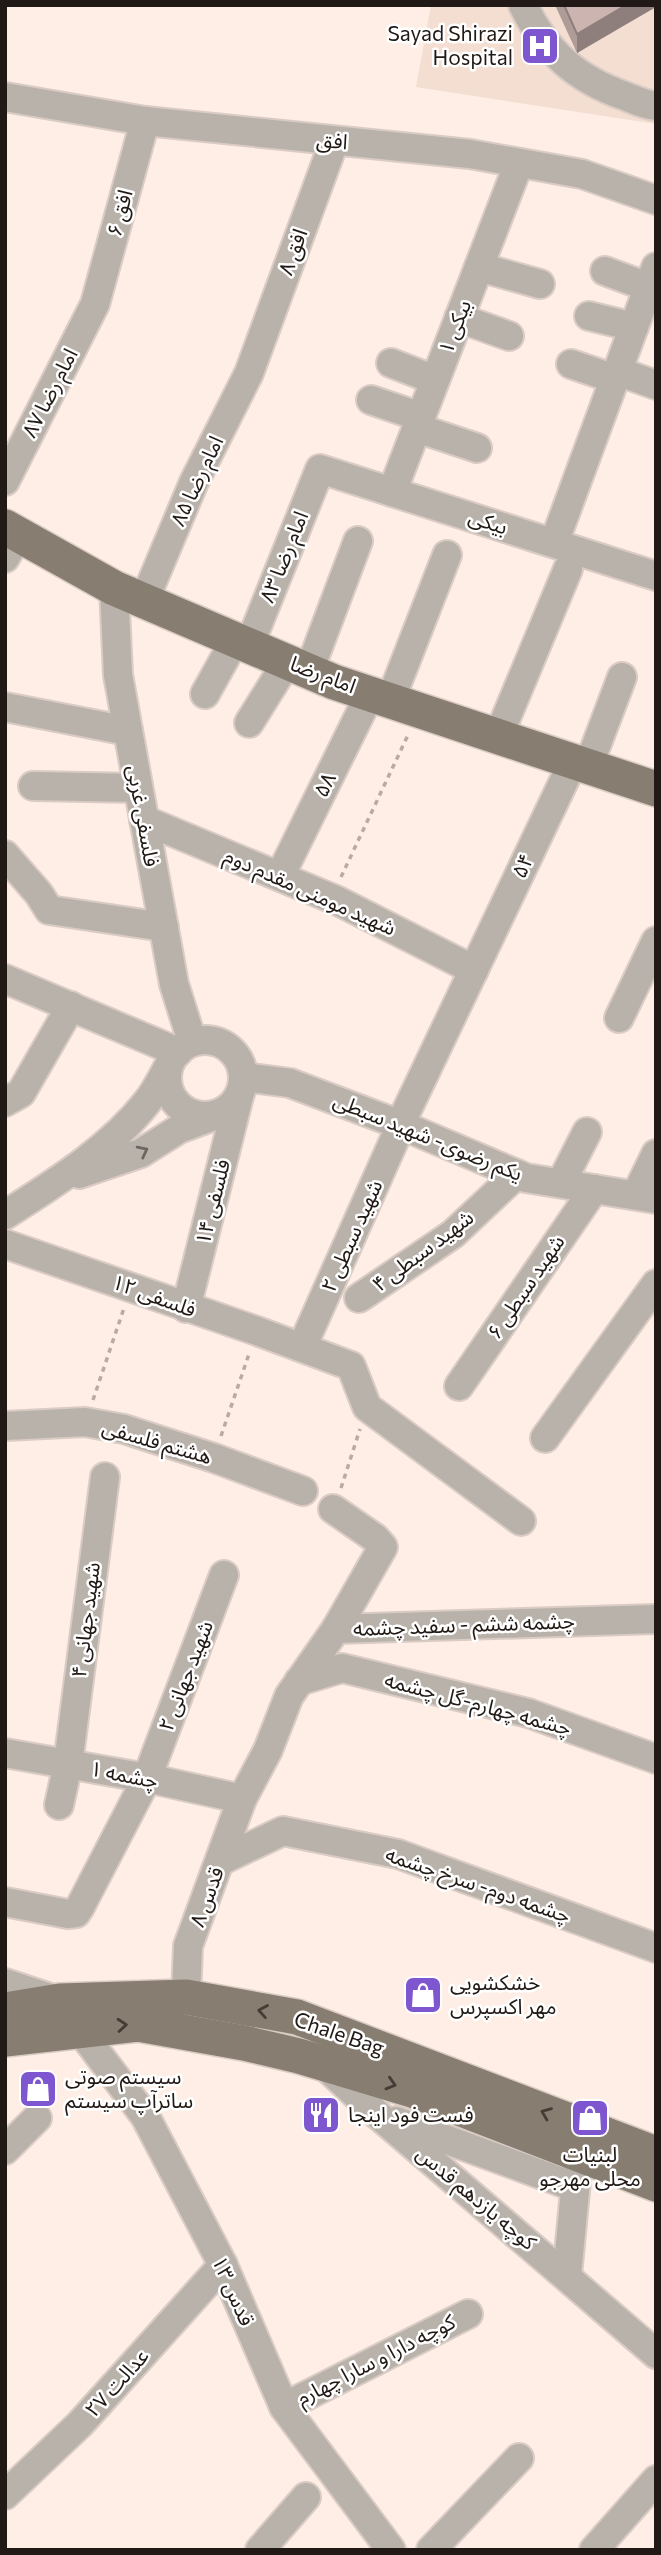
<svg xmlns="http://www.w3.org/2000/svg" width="661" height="2555" font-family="Commissioner,'Noto Sans Arabic',sans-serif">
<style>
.built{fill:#f3ded1}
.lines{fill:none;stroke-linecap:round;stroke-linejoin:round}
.minor-casing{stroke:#daccc4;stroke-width:32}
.major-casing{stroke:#daccc4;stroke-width:38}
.path{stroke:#b9aba4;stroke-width:3.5;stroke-dasharray:5 5;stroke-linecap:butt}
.minor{stroke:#b8b2ab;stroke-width:28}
.major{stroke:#877d70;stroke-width:35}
.wall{fill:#af9c98}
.shaded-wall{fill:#8f7f7c}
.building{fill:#ccb5b1;stroke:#8f7f7c;stroke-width:2}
.oneway{stroke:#6c6660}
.oneway2{stroke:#443c35}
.labels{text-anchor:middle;stroke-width:5;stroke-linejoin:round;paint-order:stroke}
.poi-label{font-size:21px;fill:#201915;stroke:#fff;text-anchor:start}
.street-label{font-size:21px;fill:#201915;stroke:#fff}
</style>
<rect width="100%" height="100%" fill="#feeee5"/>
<polygon class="built" points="431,5 656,5 656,124 416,87"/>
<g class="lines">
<defs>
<g id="minor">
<path d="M523 5C546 52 576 79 625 96 635 100 645 105 656 106"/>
<polyline points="5,97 145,121 470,154 582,174 656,200"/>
<polyline points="479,267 540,284"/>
<polyline points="605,271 656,290"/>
<polyline points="589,316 634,327"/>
<polyline points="459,318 509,336"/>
<polyline points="391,363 435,380"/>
<polyline points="571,364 615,379"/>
<polyline points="617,371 656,385"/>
<polyline points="371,400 421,417"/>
<polyline points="417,428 477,448"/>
<polyline points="5,481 95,304 145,121"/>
<polyline points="392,492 519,163"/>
<polyline points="554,543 656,267"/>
<polyline points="5,558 19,534"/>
<polyline points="114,588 118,675 174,984 192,1041"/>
<polyline points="144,601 194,482 249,373 334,142"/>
<polyline points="249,646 320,469 656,576"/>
<polyline points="309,671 358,541"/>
<polyline points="205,694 235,640"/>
<polyline points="390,701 447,555"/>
<polyline points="5,707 128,731"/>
<polyline points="249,723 287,662"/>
<polyline points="498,737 568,569"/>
<polyline points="588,767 622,677"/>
<polyline points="33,786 138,788"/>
<polyline points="144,820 338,901 474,970"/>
<polyline points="5,855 39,894 49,910 164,927"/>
<polyline points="280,876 370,694"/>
<polyline points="5,979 178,1052"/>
<polyline points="619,1018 656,941"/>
<circle cx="205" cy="1078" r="38"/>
<polyline points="244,1077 290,1083 401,1125 526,1178 656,1199"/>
<polyline points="5,1102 21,1093 71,1006"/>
<polyline points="406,1112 573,762"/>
<polyline points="79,1174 141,1153 179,1129 214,1116"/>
<polyline points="561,1183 587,1132"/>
<polyline points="636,1195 656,1154"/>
<path d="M5 1215C55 1183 110 1149 147 1102 155 1092 161 1080 167 1069"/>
<polyline points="5,1244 257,1331 351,1366 367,1407 521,1521"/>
<polyline points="359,1298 453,1234 517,1174"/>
<polyline points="186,1308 239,1096"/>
<polyline points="302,1347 401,1125"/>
<polyline points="459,1386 594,1189"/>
<polyline points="5,1426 85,1422 124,1429 214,1458 303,1491"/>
<polyline points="545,1438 656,1284"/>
<polyline points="333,1509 375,1538 383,1547 336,1629"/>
<polyline points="299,1681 342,1668 528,1713 656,1759"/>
<polyline points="5,1753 147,1778 242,1799"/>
<polyline points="59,1805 68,1764 105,1477"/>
<polyline points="220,1861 283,1831 398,1854 656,1948"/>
<polyline points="5,1902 68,1914 76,1913 80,1907 147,1778 224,1575"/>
<polyline points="5,1983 59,2001"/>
<polyline points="186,1997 188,1946 242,1799 268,1750 289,1696 336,1629 656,1619"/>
<polyline points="79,2029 145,2116 223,2265 284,2407 391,2550"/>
<polyline points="323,2064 377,2114 656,2354"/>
<polyline points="396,2121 575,2187"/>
<polyline points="5,2150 37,2118"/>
<polyline points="567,2275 577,2170"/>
<polyline points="284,2407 468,2314"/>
<polyline points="5,2495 80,2424 223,2265"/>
<polyline points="260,2550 306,2497"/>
<polyline points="431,2550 519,2458"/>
<polyline points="594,2550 656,2480"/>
</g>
<g id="major">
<polyline points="5,527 114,588 334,682 656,789"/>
<polyline points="5,2010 60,2001 186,1997 297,2017 656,2154"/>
<polyline points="5,2039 138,2024 244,2043 299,2056 412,2090 656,2184"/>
</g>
</defs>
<use href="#minor" class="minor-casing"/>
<use href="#major" class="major-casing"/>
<g class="path">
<polyline points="341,877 408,735"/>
<polyline points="93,1400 124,1308"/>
<polyline points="221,1436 249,1354"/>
<polyline points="341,1488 360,1429"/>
</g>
<use href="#minor" class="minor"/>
<use href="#major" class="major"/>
</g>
<polygon class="wall" points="555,5 656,5 577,53"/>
<polygon class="shaded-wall" points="626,5 656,5 656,7 577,53 577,34"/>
<polygon class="building" points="564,5 626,5 577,34"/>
<defs><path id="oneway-chevron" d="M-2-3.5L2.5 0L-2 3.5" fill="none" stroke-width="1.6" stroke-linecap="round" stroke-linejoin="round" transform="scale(1.75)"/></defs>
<use class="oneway" href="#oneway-chevron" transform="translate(143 1151) rotate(-27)"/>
<g class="oneway2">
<use href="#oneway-chevron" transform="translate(263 2011) rotate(-170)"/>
<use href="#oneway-chevron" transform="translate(122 2025) rotate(-5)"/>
<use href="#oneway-chevron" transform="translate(391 2084) rotate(17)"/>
<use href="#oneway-chevron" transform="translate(546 2113) rotate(-158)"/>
</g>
<defs>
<symbol id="hospital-square" viewBox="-11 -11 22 22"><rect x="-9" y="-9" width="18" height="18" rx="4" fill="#7e56d0" stroke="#fff"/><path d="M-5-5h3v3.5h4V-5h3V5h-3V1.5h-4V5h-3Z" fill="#fff"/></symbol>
<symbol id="shop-square" viewBox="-11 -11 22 22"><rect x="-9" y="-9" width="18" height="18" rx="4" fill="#7e56d0" stroke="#fff"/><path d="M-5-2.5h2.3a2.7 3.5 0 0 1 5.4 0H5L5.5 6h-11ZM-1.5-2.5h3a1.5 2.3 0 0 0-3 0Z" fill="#fff"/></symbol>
<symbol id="restaurant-square" viewBox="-11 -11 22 22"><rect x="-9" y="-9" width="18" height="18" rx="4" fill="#7e56d0" stroke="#fff"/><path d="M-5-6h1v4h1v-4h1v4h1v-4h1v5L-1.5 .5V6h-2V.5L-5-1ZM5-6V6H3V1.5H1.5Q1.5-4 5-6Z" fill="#fff"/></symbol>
</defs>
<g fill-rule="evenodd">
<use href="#hospital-square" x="518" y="24" width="44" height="44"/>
<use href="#shop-square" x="401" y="1973" width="44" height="44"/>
<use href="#shop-square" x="16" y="2067" width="44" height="44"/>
<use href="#restaurant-square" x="299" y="2093" width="44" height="44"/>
<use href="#shop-square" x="568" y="2096" width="44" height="44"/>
</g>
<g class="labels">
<g class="poi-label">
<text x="513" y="41" text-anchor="end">Sayad Shirazi<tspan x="513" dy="24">Hospital</tspan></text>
<text x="450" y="1990">خشکشویی<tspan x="450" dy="24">مهر اکسپرس</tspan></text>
<text x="65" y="2084">سیستم صوتی<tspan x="65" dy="24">ساترآپ سیستم</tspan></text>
<text x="348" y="2122">فست فود اينجا</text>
<text x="590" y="2162" text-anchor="middle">لبنیات<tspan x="590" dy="24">محلی مهرجو</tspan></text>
</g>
<g class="street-label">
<text transform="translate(332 141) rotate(5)" y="7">افق</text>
<text transform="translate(120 213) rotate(-75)" y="7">افق ۶</text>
<text transform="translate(293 252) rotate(-70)" y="7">افق ۸</text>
<text transform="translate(455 327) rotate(-69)" y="7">۱ بیکی</text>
<text transform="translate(50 393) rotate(-63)" y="7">امام رضا ۸۷</text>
<text transform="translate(197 481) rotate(-65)" y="7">امام رضا ۸۵</text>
<text transform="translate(488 522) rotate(18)" y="7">بیکی</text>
<text transform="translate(284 557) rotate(-68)" y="7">امام رضا ۸۳</text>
<text transform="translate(323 675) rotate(21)" y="7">امام رضا</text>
<text transform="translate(325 785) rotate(-64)" y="7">۵۸</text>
<text transform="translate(143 816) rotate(80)" y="7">فلسفی غربی</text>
<text transform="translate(523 866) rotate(-65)" y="7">۵۴</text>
<text transform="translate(310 892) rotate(24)" y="7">شهید مومنی مقدم دوم</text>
<text transform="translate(428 1137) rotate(22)" y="7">یکم رضوی- شهید سبطی</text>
<text transform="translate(213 1202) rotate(-76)" y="7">۱۴ فلسفی</text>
<text transform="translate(352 1236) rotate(-66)" y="7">۲ شهید سبطی</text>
<text transform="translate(423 1251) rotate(-37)" y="7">۴ شهید سبطی</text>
<text transform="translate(526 1287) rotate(-56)" y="7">۶ شهید سبطی</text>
<text transform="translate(154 1296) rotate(20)" y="7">۱۲ فلسفی</text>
<text transform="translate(157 1442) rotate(16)" y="7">هشتم فلسفی</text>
<text transform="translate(86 1620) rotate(-83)" y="7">۴ شهید جهانی</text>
<text transform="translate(464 1625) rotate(-2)" y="7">چشمه ششم - سفید چشمه</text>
<text transform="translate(186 1676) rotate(-69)" y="7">۲ شهید جهانی</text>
<text transform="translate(478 1704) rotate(15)" y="7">چشمه چهارم-گل چشمه</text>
<text transform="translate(124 1775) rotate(11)" y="7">چشمه ۱</text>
<text transform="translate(478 1885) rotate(19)" y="7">چشمه دوم- سرخ چشمه</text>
<text transform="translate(207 1897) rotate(-70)" y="7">قدس ۸</text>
<text transform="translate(339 2034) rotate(19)" y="7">Chale Bag</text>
<text transform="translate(476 2198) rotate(40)" y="7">کوچه یازدهم قدس</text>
<text transform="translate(233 2291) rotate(66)" y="7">قدس ۱۳</text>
<text transform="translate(376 2360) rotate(-27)" y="7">کوچه دارا و سارا چهارم</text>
<text transform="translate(117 2383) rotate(-48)" y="7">عدالت ۲۷</text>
</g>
</g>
<rect width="661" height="2555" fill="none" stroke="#201915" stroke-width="14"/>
</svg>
